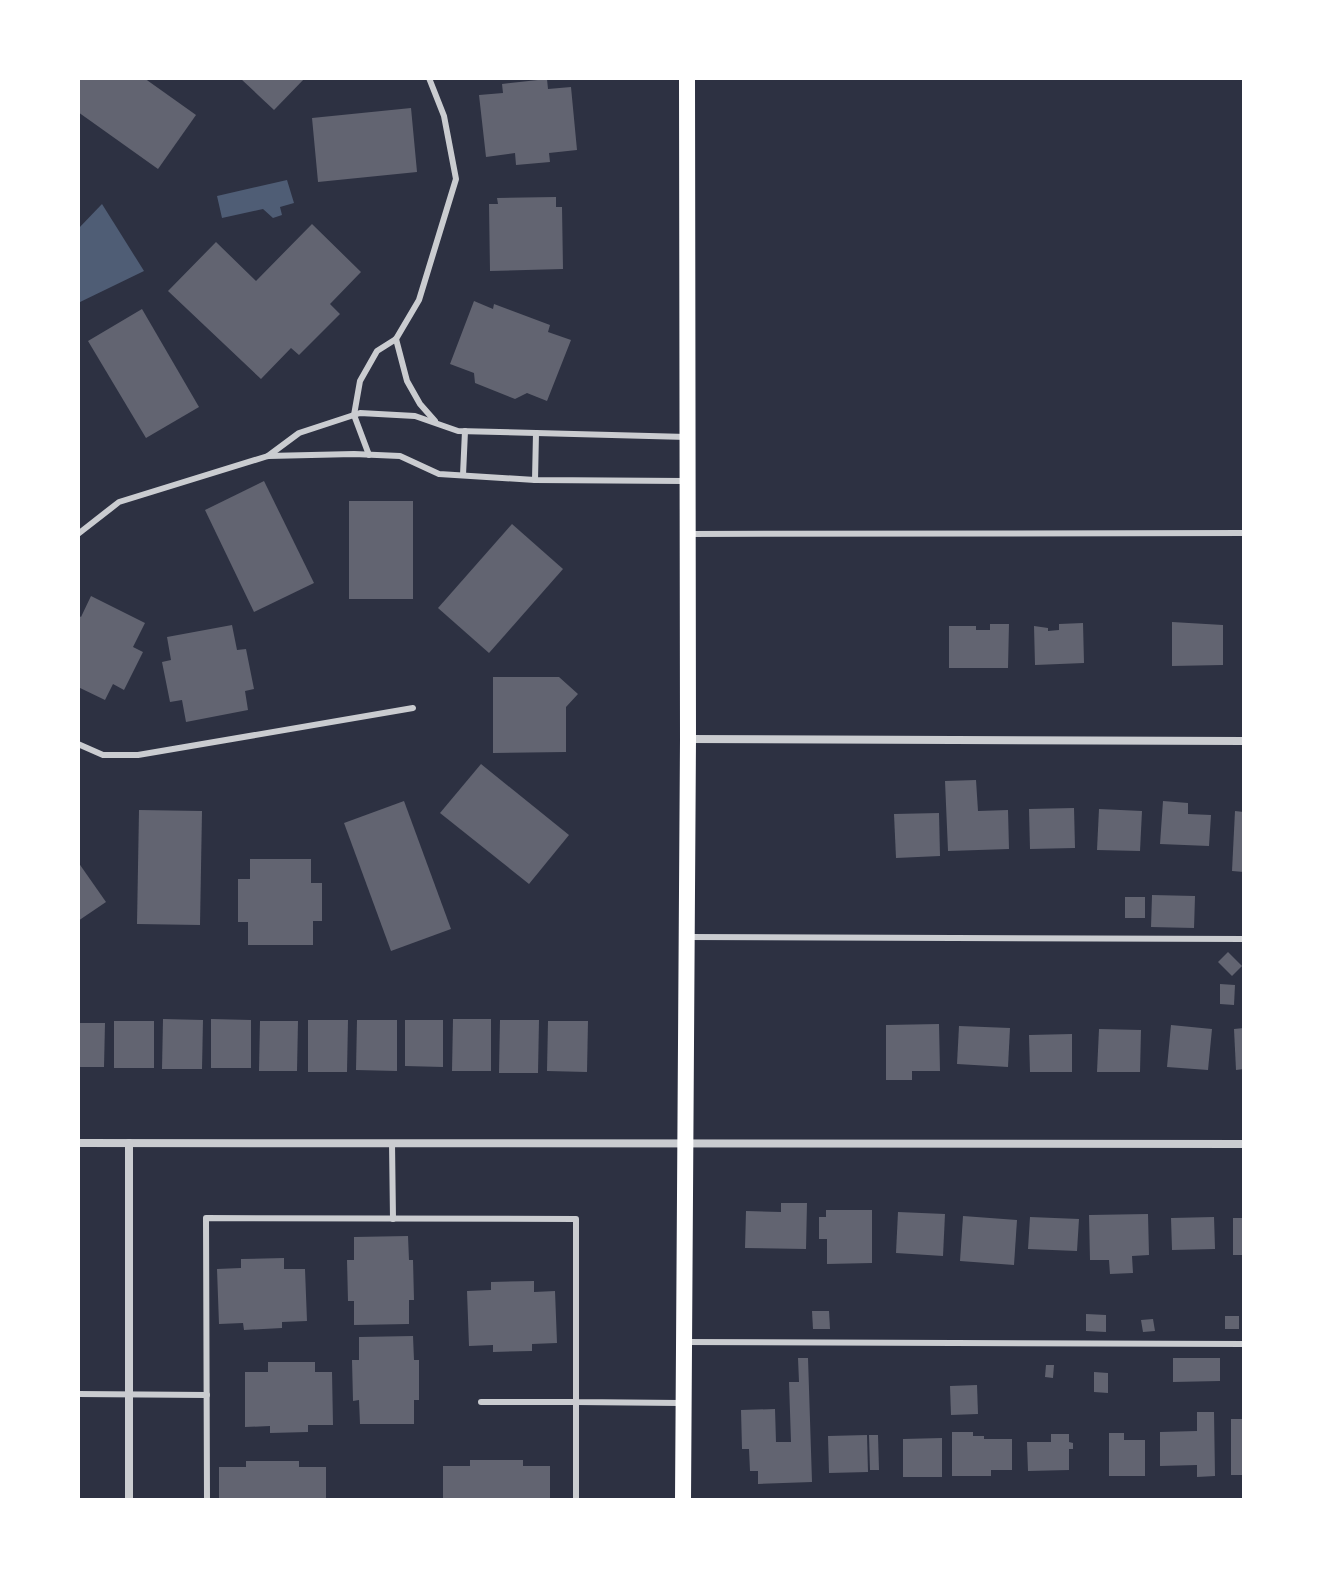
<svg xmlns="http://www.w3.org/2000/svg" width="1322" height="1578" font-family="'Times New Roman',serif">
<style>
.water{fill:#4f5d75}
.building{fill:#626471}
.lines{fill:none;stroke-linecap:round;stroke-linejoin:round}
.service{stroke:#caccd0;stroke-width:6}
.minor{stroke:#caccd0;stroke-width:8}
.secondary{stroke:#fff;stroke-width:16}
</style>
<rect width="100%" height="100%" fill="#2d3142"/>
<g class="water">
<polygon points="287,180 294,203 280,207 282,215 273,218 263,209 222,218 217,196"/>
<polygon points="102,204 144,271 78,303 78,229"/>
</g>
<g class="building">
<polygon points="78,78 144,78 196,115 158,169 78,112"/>
<polygon points="240,78 305,78 274,110"/>
<polygon points="547,79 548,89 571,87 577,150 549,153 550,162 516,165 515,153 486,157 479,95 503,93 502,84"/>
<polygon points="411,108 417,172 318,182 312,118"/>
<polygon points="556,197 556,207 562,207 563,269 490,271 489,204 498,204 497,198"/>
<polygon points="312,224 361,272 330,304 340,314 299,355 291,348 261,379 168,291 216,242 256,281"/>
<polygon points="474,301 493,309 494,304 550,325 548,332 571,340 547,401 527,393 515,399 475,383 474,373 450,364"/>
<polygon points="142,309 199,407 146,438 88,341"/>
<polygon points="264,481 314,583 254,612 205,510"/>
<rect x="349" y="501" width="64" height="98"/>
<polygon points="512,524 563,569 489,653 438,608"/>
<polygon points="91,596 145,623 133,647 143,652 124,690 113,684 105,700 78,687 78,615 81,617"/>
<polygon points="1172,622 1223,625 1223,665 1172,666"/>
<polygon points="1083,623 1084,663 1035,665 1034,626 1048,628 1048,631 1059,630 1059,624"/>
<polygon points="990,624 1009,624 1008,668 949,668 949,626 976,626 976,630 990,630"/>
<polygon points="232,625 237,650 246,649 254,689 245,691 248,710 186,722 182,700 170,702 162,662 171,660 167,637"/>
<polygon points="493,677 559,677 578,694 566,707 566,752 493,753"/>
<polygon points="481,764 569,835 529,884 440,813"/>
<polygon points="976,780 978,811 1008,810 1009,849 948,851 945,781"/>
<polygon points="404,801 451,929 391,951 344,823"/>
<polygon points="1163,801 1188,803 1188,814 1211,815 1209,846 1160,844"/>
<polygon points="1074,808 1075,848 1030,849 1029,809"/>
<polygon points="1099,809 1142,811 1140,851 1097,850"/>
<polygon points="139,810 202,811 200,925 137,924"/>
<polygon points="1235,811 1244,812 1244,872 1232,871"/>
<polygon points="939,813 940,856 896,858 894,814"/>
<polygon points="250,859 311,859 311,883 322,883 322,921 313,921 313,945 248,945 248,922 238,922 238,879 250,879"/>
<polygon points="78,862 106,902 78,921"/>
<polygon points="1152,895 1195,896 1194,928 1151,927"/>
<rect x="1125" y="897" width="20" height="21"/>
<polygon points="1228,952 1242,966 1232,976 1218,962"/>
<polygon points="1220,984 1235,985 1234,1005 1220,1004"/>
<polygon points="163,1019 203,1020 202,1069 162,1069"/>
<polygon points="211,1019 251,1020 251,1068 211,1068"/>
<polygon points="453,1019 491,1019 491,1071 452,1071"/>
<polygon points="308,1020 348,1020 347,1072 308,1072"/>
<polygon points="357,1020 397,1020 397,1071 356,1070"/>
<polygon points="405,1020 443,1020 443,1067 405,1066"/>
<polygon points="500,1020 539,1020 538,1073 499,1073"/>
<rect x="114" y="1021" width="40" height="47"/>
<polygon points="260,1021 298,1021 297,1071 259,1071"/>
<polygon points="548,1021 588,1021 587,1072 547,1071"/>
<polygon points="78,1023 105,1023 104,1067 78,1067"/>
<polygon points="939,1024 940,1071 912,1071 912,1080 886,1080 886,1025"/>
<polygon points="1171,1025 1212,1029 1208,1070 1167,1067"/>
<polygon points="959,1026 1010,1028 1008,1067 957,1064"/>
<polygon points="1244,1028 1244,1069 1236,1070 1234,1029"/>
<polygon points="1099,1029 1141,1030 1140,1072 1097,1072"/>
<polygon points="1072,1034 1072,1072 1030,1072 1029,1035"/>
<polygon points="781,1203 807,1203 806,1249 745,1248 746,1211 781,1212"/>
<polygon points="826,1210 872,1210 872,1263 827,1264 827,1239 819,1239 819,1217 826,1217"/>
<polygon points="898,1212 945,1214 943,1256 896,1253"/>
<polygon points="1148,1214 1149,1255 1132,1256 1133,1273 1110,1274 1109,1260 1090,1260 1089,1215"/>
<polygon points="963,1216 1017,1220 1014,1265 960,1261"/>
<polygon points="1030,1217 1079,1219 1077,1251 1028,1249"/>
<polygon points="1214,1217 1215,1249 1172,1250 1171,1218"/>
<rect x="1233" y="1218" width="11" height="37"/>
<polygon points="408,1236 409,1260 413,1260 414,1300 409,1300 409,1324 354,1325 354,1301 348,1301 347,1260 354,1260 354,1237"/>
<polygon points="284,1258 284,1269 305,1269 307,1321 282,1322 282,1328 244,1330 243,1323 219,1324 217,1269 241,1268 241,1259"/>
<polygon points="534,1281 534,1292 555,1291 557,1343 532,1344 532,1351 493,1352 493,1345 469,1346 467,1291 491,1290 491,1282"/>
<polygon points="812,1311 829,1311 830,1329 813,1329"/>
<polygon points="1086,1314 1106,1315 1106,1332 1086,1331"/>
<rect x="1225" y="1316" width="14" height="13"/>
<polygon points="1153,1319 1155,1331 1143,1332 1141,1320"/>
<polygon points="413,1336 414,1360 419,1360 419,1400 414,1400 414,1424 360,1424 359,1400 353,1401 352,1360 359,1360 359,1337"/>
<polygon points="798,1358 808,1358 812,1482 758,1484 758,1471 750,1471 749,1449 742,1449 741,1410 775,1409 776,1442 791,1442 789,1382 799,1382"/>
<polygon points="1173,1358 1220,1358 1220,1381 1173,1382"/>
<polygon points="268,1362 315,1362 315,1372 332,1372 333,1425 308,1425 308,1432 270,1433 270,1426 245,1427 245,1372 268,1372"/>
<polygon points="1046,1365 1054,1365 1053,1378 1045,1377"/>
<polygon points="1094,1372 1108,1373 1108,1393 1094,1392"/>
<polygon points="977,1385 978,1414 951,1415 950,1386"/>
<polygon points="1197,1412 1214,1412 1215,1476 1197,1477 1197,1465 1160,1466 1160,1432 1197,1431"/>
<rect x="1231" y="1419" width="13" height="56"/>
<polygon points="952,1432 973,1432 973,1436 984,1436 984,1439 1012,1439 1012,1470 991,1470 991,1476 952,1476"/>
<polygon points="1109,1433 1124,1433 1124,1440 1145,1440 1145,1476 1109,1476"/>
<polygon points="1051,1434 1069,1434 1069,1442 1073,1443 1073,1449 1069,1449 1069,1470 1028,1471 1027,1442 1051,1442"/>
<polygon points="867,1435 868,1472 829,1473 828,1436"/>
<polygon points="869,1435 878,1435 879,1470 870,1470"/>
<polygon points="942,1438 942,1477 903,1477 903,1439"/>
<polygon points="470,1460 523,1460 523,1466 550,1466 550,1500 443,1500 443,1466 470,1466"/>
<polygon points="246,1461 299,1461 299,1467 326,1467 326,1500 219,1500 219,1467 246,1467"/>
</g>
<g class="lines">
<g class="service">
<polyline points="396,339 407,381 420,404 435,421"/>
<polyline points="369,455 354,415 360,381 377,351 396,339 419,300 456,179 444,116 429,78"/>
<polyline points="268,456 299,433 360,413 415,416 458,431 687,437"/>
<polyline points="463,475 465,431"/>
<polyline points="535,480 536,433"/>
<polyline points="78,534 119,502 268,456 354,454 400,456 439,474 535,480 684,481"/>
<polyline points="691,534 1244,533"/>
<polyline points="78,744 103,755 138,755 413,708"/>
<polyline points="687,937 1244,939"/>
<polyline points="392,1143 393,1219"/>
<polyline points="684,1342 1244,1344"/>
<polyline points="78,1394 207,1395"/>
<polyline points="481,1402 576,1402 576,1500"/>
<polyline points="207,1500 206,1218 576,1219 576,1402 680,1403"/>
</g>
<g class="minor">
<polyline points="688,739 1244,741"/>
<polyline points="78,1143 1244,1144"/>
<polyline points="129,1143 129,1500"/>
</g>
<polyline class="secondary" points="683,1500 688,739 687,78"/>
</g>
<rect width="1322" height="1578" fill="none" stroke="#ffffff" stroke-width="160"/>
</svg>
